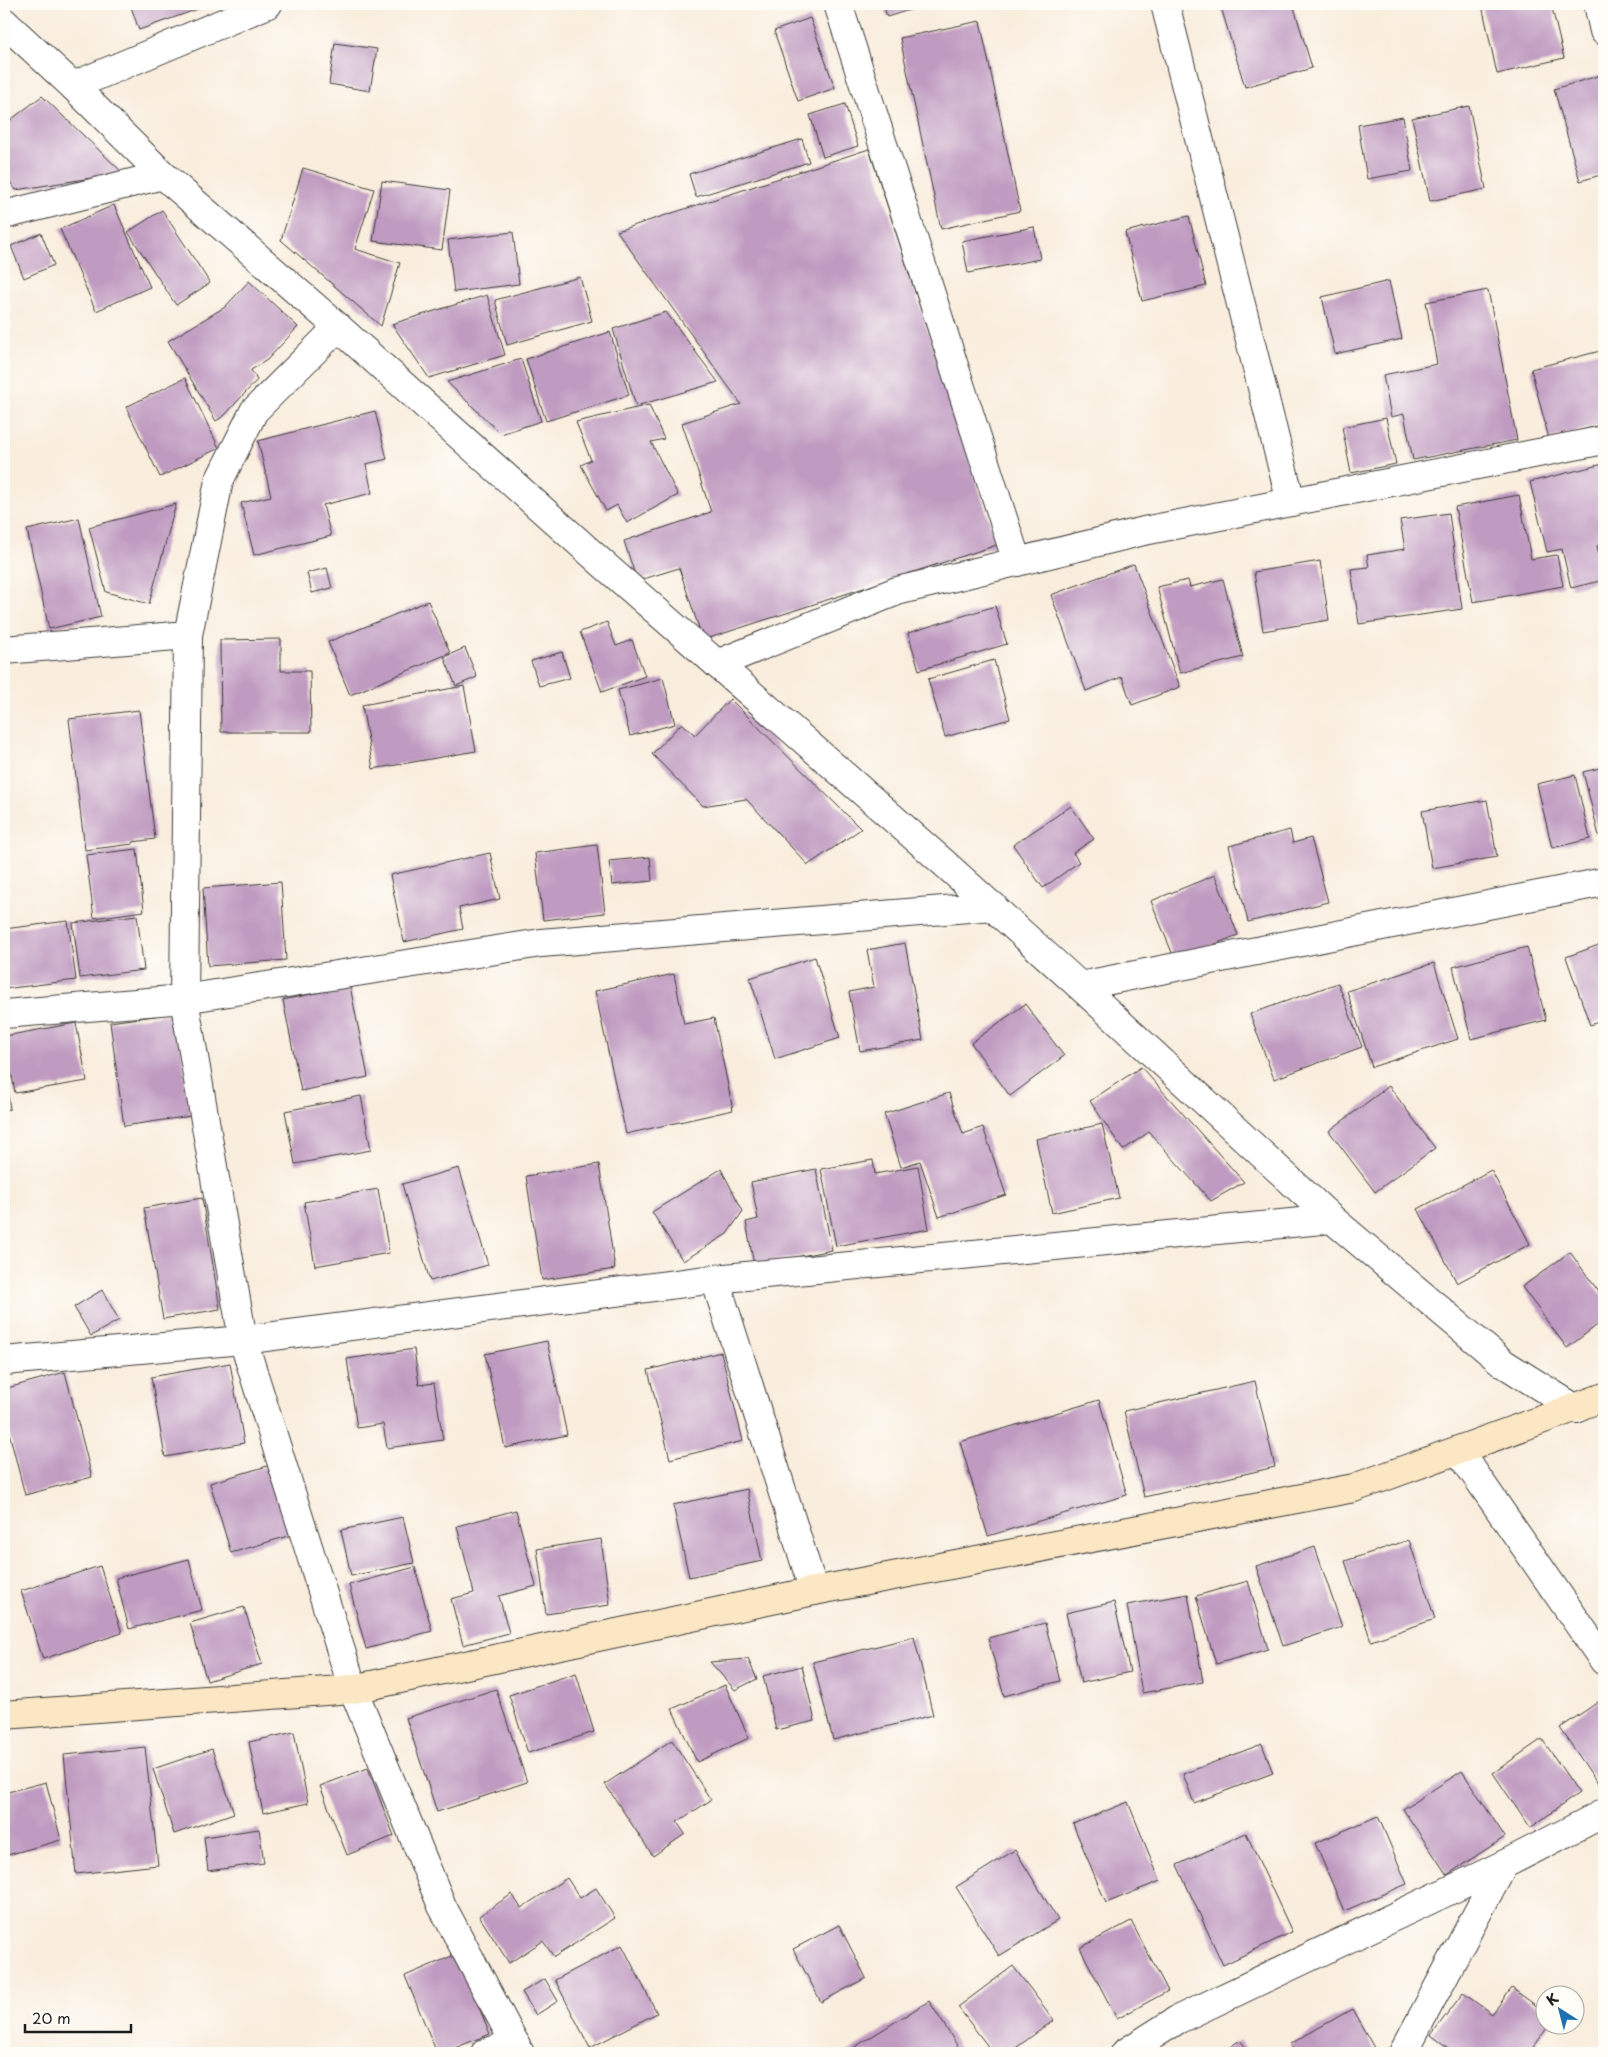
<svg xmlns="http://www.w3.org/2000/svg" width="1608" height="2057" font-family="'Playpen Sans',sans-serif">
<style>
.building{fill:#c09bc1}
.lines{fill:none;stroke-linecap:round;stroke-linejoin:round}
.street-casing{stroke:#3d3b39;stroke-width:30}
.secondary-casing{stroke:#3d3b39;stroke-width:30}
.street{stroke:#fff;stroke-width:28}
.secondary{stroke:#fbe7c3;stroke-width:28}
</style>
<rect width="100%" height="100%" fill="#fdfcf7"/>
<filter id="ink" filterUnits="userSpaceOnUse"><feTurbulence type="fractalNoise" baseFrequency=".02" numOctaves="2"/><feDisplacementMap in="SourceGraphic" scale="10" xChannelSelector="R" yChannelSelector="G"/><feConvolveMatrix kernelMatrix="1 2 1 2 8 2 1 2 1" color-interpolation-filters="sRGB"/></filter>
<filter id="wash" filterUnits="userSpaceOnUse"><feTurbulence type="fractalNoise" baseFrequency=".0096" numOctaves="4" result="noise"/><feDisplacementMap in="SourceGraphic" scale="20" xChannelSelector="R" yChannelSelector="G"/><feGaussianBlur stdDeviation="1.12" result="paint"/><feColorMatrix in="noise" values="0 0 0 0 0 0 0 0 0 0 0 0 0 0 0 0 0 1.4 0 .05"/><feComposite in="paint" operator="in"/></filter>
<g filter="url(#wash)">
<rect width="100%" height="100%" fill="#f9eddd"/>
<g id="blocks">
<g class="building">
<polygon points="130,4 212,4 139,30"/>
<polygon points="883,4 928,4 887,17"/>
<polygon points="1220,4 1293,4 1312,68 1245,87"/>
<polygon points="1488,4 1551,4 1564,58 1497,74 1482,5"/>
<polygon points="810,18 835,88 798,101 774,31"/>
<polygon points="980,21 1020,211 941,229 900,38"/>
<polygon points="335,43 377,49 370,91 329,84"/>
<polygon points="1604,74 1604,174 1580,181 1554,89"/>
<polygon points="42,96 123,173 16,190 4,174 4,125"/>
<polygon points="845,104 858,146 823,157 810,115"/>
<polygon points="1469,106 1486,189 1430,201 1412,118"/>
<polygon points="1403,117 1412,171 1367,179 1358,125"/>
<polygon points="802,139 809,162 696,197 689,174"/>
<polygon points="869,149 997,545 703,640 679,568 637,581 624,541 711,512 682,423 741,404 617,231"/>
<polygon points="303,168 374,189 355,249 400,263 381,326 281,240"/>
<polygon points="382,181 450,190 442,250 373,241"/>
<polygon points="114,205 150,287 96,311 60,229"/>
<polygon points="162,210 210,283 176,305 128,232"/>
<polygon points="1189,216 1206,286 1142,301 1125,232"/>
<polygon points="1034,227 1040,259 968,273 962,241"/>
<polygon points="513,232 519,284 454,292 448,240"/>
<polygon points="41,233 54,265 24,278 11,246"/>
<polygon points="580,277 592,321 507,345 495,300"/>
<polygon points="249,281 298,327 267,360 251,370 257,380 224,416 216,421 168,341 225,307"/>
<polygon points="1389,281 1402,339 1335,354 1322,297"/>
<polygon points="1488,290 1517,440 1413,460 1404,414 1391,417 1383,375 1437,364 1426,302"/>
<polygon points="487,295 505,355 429,378 392,324"/>
<polygon points="666,312 718,382 636,406 613,329"/>
<polygon points="610,332 629,395 546,421 526,359"/>
<polygon points="1604,350 1604,424 1549,439 1531,369"/>
<polygon points="521,359 541,421 501,434 447,382"/>
<polygon points="185,378 219,448 160,477 126,407"/>
<polygon points="649,405 664,439 651,442 678,495 627,523 617,505 606,511 581,465 591,460 576,422"/>
<polygon points="375,411 387,459 366,464 372,493 323,505 331,536 254,555 241,503 271,496 258,441"/>
<polygon points="1386,418 1396,464 1351,473 1342,427"/>
<polygon points="1603,464 1604,544 1597,546 1604,580 1571,588 1562,549 1547,552 1530,482"/>
<polygon points="1519,495 1531,559 1557,555 1563,586 1473,602 1455,507"/>
<polygon points="176,504 149,604 106,592 89,527"/>
<polygon points="1449,513 1462,609 1359,624 1351,569 1369,567 1367,555 1405,549 1400,520"/>
<polygon points="79,518 101,617 49,629 27,530"/>
<polygon points="1320,561 1329,620 1263,631 1254,572"/>
<polygon points="1134,564 1180,687 1132,705 1122,677 1086,691 1051,595"/>
<polygon points="327,568 332,588 312,593 307,573"/>
<polygon points="1223,579 1243,657 1180,673 1157,587 1188,580 1190,587"/>
<polygon points="428,601 450,653 350,695 328,642"/>
<polygon points="995,606 1007,644 919,670 908,633"/>
<polygon points="607,622 616,646 632,640 645,676 602,692 580,632"/>
<polygon points="281,639 281,671 310,671 311,732 221,732 220,640"/>
<polygon points="465,648 477,677 456,686 444,657"/>
<polygon points="562,652 570,678 539,686 531,661"/>
<polygon points="994,660 1010,719 945,737 928,679"/>
<polygon points="663,678 675,724 630,736 618,690"/>
<polygon points="464,686 476,751 373,769 362,705"/>
<polygon points="730,699 861,829 808,865 746,799 703,806 652,754 682,723 695,735"/>
<polygon points="139,710 155,839 133,842 133,844 85,850 69,719"/>
<polygon points="1604,767 1604,835 1599,836 1583,772"/>
<polygon points="1575,775 1590,839 1552,848 1537,784"/>
<polygon points="1487,800 1497,857 1432,868 1422,811"/>
<polygon points="1071,806 1094,839 1073,853 1079,862 1043,888 1013,845"/>
<polygon points="1290,830 1293,843 1311,838 1328,902 1248,922 1229,846"/>
<polygon points="597,845 605,913 543,920 535,853"/>
<polygon points="137,849 144,911 94,918 86,855"/>
<polygon points="490,853 500,899 459,908 463,929 404,942 390,875"/>
<polygon points="650,857 652,881 612,885 609,861"/>
<polygon points="1215,875 1238,935 1175,960 1151,901"/>
<polygon points="281,882 286,960 208,966 203,888"/>
<polygon points="137,915 144,970 80,978 73,923"/>
<polygon points="68,921 76,980 4,989 4,929"/>
<polygon points="905,943 923,1040 860,1051 849,992 874,987 867,950"/>
<polygon points="1604,943 1604,1020 1590,1025 1566,957"/>
<polygon points="1527,947 1546,1020 1471,1039 1453,967"/>
<polygon points="815,957 840,1038 775,1059 750,978"/>
<polygon points="1434,963 1458,1039 1372,1067 1347,991"/>
<polygon points="674,974 684,1024 714,1018 733,1110 626,1134 595,991"/>
<polygon points="1338,983 1362,1047 1274,1079 1250,1014"/>
<polygon points="350,986 368,1077 301,1091 283,1000"/>
<polygon points="1025,1004 1064,1056 1010,1096 971,1043"/>
<polygon points="177,1013 191,1116 124,1126 110,1022"/>
<polygon points="76,1023 87,1081 15,1093 5,1036"/>
<polygon points="1141,1067 1244,1182 1211,1201 1149,1132 1123,1150 1090,1101"/>
<polygon points="4,1068 10,1109 4,1110"/>
<polygon points="1389,1086 1435,1148 1375,1192 1329,1131"/>
<polygon points="949,1093 963,1134 983,1127 1006,1195 939,1217 920,1161 901,1167 884,1114"/>
<polygon points="361,1096 371,1150 295,1164 285,1111"/>
<polygon points="1102,1124 1119,1198 1052,1213 1036,1139"/>
<polygon points="873,1160 875,1174 918,1166 929,1229 836,1246 821,1169"/>
<polygon points="599,1164 615,1269 542,1280 526,1176"/>
<polygon points="459,1168 488,1265 430,1281 402,1184"/>
<polygon points="721,1169 743,1211 727,1234 683,1261 652,1212"/>
<polygon points="816,1169 832,1250 754,1265 746,1222 758,1219 751,1182"/>
<polygon points="1491,1170 1530,1244 1457,1283 1418,1209"/>
<polygon points="378,1189 389,1253 315,1266 304,1202"/>
<polygon points="202,1198 220,1309 163,1319 144,1208"/>
<polygon points="1570,1252 1604,1299 1604,1320 1567,1348 1522,1287"/>
<polygon points="102,1290 119,1320 91,1336 74,1307"/>
<polygon points="547,1341 567,1435 505,1448 485,1354"/>
<polygon points="414,1349 419,1385 434,1383 443,1440 387,1448 383,1424 357,1428 347,1359"/>
<polygon points="721,1352 743,1441 670,1459 648,1370"/>
<polygon points="230,1363 244,1443 165,1457 151,1377"/>
<polygon points="65,1372 92,1477 25,1495 4,1413 4,1389"/>
<polygon points="1255,1381 1275,1467 1144,1497 1124,1411"/>
<polygon points="1099,1400 1127,1495 988,1536 960,1442"/>
<polygon points="274,1464 295,1534 231,1553 210,1483"/>
<polygon points="747,1489 762,1561 689,1577 673,1505"/>
<polygon points="516,1510 536,1586 499,1596 509,1633 463,1645 451,1599 474,1593 457,1526"/>
<polygon points="403,1517 414,1563 351,1576 341,1530"/>
<polygon points="601,1539 610,1605 546,1614 537,1549"/>
<polygon points="1409,1540 1435,1619 1371,1641 1345,1561"/>
<polygon points="1315,1547 1342,1627 1283,1646 1256,1566"/>
<polygon points="189,1559 202,1610 129,1629 116,1578"/>
<polygon points="100,1566 122,1633 43,1659 21,1591"/>
<polygon points="415,1567 432,1631 366,1649 349,1585"/>
<polygon points="1248,1581 1268,1649 1216,1664 1196,1596"/>
<polygon points="1188,1594 1203,1682 1142,1693 1127,1605"/>
<polygon points="1114,1602 1130,1672 1081,1683 1066,1613"/>
<polygon points="244,1607 262,1664 207,1681 190,1623"/>
<polygon points="1045,1623 1060,1681 1004,1696 988,1638"/>
<polygon points="914,1637 933,1715 833,1740 813,1662"/>
<polygon points="748,1659 757,1679 735,1690 710,1662"/>
<polygon points="802,1666 815,1721 776,1730 763,1676"/>
<polygon points="576,1673 594,1732 528,1753 509,1695"/>
<polygon points="725,1685 749,1738 697,1762 672,1709"/>
<polygon points="496,1689 527,1782 437,1812 406,1718"/>
<polygon points="1604,1698 1604,1786 1601,1788 1560,1728"/>
<polygon points="294,1732 308,1803 263,1813 249,1742"/>
<polygon points="1542,1739 1579,1793 1530,1828 1493,1773"/>
<polygon points="672,1740 711,1800 677,1822 685,1834 653,1856 605,1784"/>
<polygon points="1262,1744 1273,1773 1194,1803 1183,1774"/>
<polygon points="145,1747 158,1865 76,1874 64,1755"/>
<polygon points="212,1749 234,1813 174,1834 153,1769"/>
<polygon points="368,1768 394,1836 347,1855 320,1786"/>
<polygon points="1462,1771 1505,1837 1447,1875 1403,1809"/>
<polygon points="46,1782 61,1840 4,1856 4,1793"/>
<polygon points="1128,1802 1160,1881 1106,1903 1073,1824"/>
<polygon points="1378,1816 1407,1884 1344,1911 1315,1843"/>
<polygon points="259,1829 264,1863 208,1871 204,1837"/>
<polygon points="1246,1833 1292,1932 1223,1965 1177,1865"/>
<polygon points="1015,1850 1058,1920 999,1956 956,1887"/>
<polygon points="567,1878 580,1898 596,1888 615,1918 554,1957 543,1941 509,1963 479,1916 512,1894 521,1908"/>
<polygon points="1131,1921 1168,1991 1117,2019 1080,1948"/>
<polygon points="839,1925 866,1978 821,2002 793,1949"/>
<polygon points="622,1945 657,2013 590,2048 555,1980"/>
<polygon points="457,1954 490,2034 442,2053 437,2053 405,1976"/>
<polygon points="1013,1966 1054,2020 1009,2053 993,2053 958,2007"/>
<polygon points="545,1979 558,2001 536,2015 522,1992"/>
<polygon points="1512,1988 1546,2013 1546,2024 1550,2024 1529,2053 1455,2053 1431,2035 1463,1993 1492,2014"/>
<polygon points="929,2001 962,2053 845,2053"/>
<polygon points="1352,2009 1377,2053 1295,2053 1290,2044"/>
<polygon points="1240,2040 1250,2053 1221,2053"/>
</g>
</g>
</g>
<g filter="url(#ink)">
<use href="#blocks" fill-opacity="0" stroke="#3d3b39" stroke-width="1"/>
<g class="lines">
<defs>
<g id="street">
<polyline points="838,4 1017,562"/>
<polyline points="1165,4 1291,502"/>
<polyline points="1598,4 1604,31"/>
<polyline points="4,22 73,86 163,175 338,327 603,564 944,863 1080,986 1332,1219 1503,1363 1576,1409"/>
<polyline points="73,86 268,4"/>
<polyline points="4,215 163,175"/>
<polyline points="338,327 254,411 219,481 188,635 184,999 243,1340 353,1689 442,1906 520,2053"/>
<polyline points="4,650 188,635"/>
<polyline points="717,664 897,591 1144,531 1604,440"/>
<polyline points="1080,986 1604,882"/>
<polyline points="4,1014 184,999 541,943 993,906"/>
<polyline points="715,1279 814,1591"/>
<polyline points="4,1361 243,1340 715,1279 1332,1219"/>
<polyline points="1459,1451 1604,1661"/>
<polyline points="485,2053 515,2043"/>
<polyline points="1125,2053 1177,2020 1503,1865 1604,1813"/>
<polyline points="1403,2053 1503,1865"/>
</g>
<polyline id="secondary" points="4,1715 353,1689 814,1591 1354,1488 1604,1397"/>
</defs>
<use href="#street" class="street-casing"/>
<use href="#secondary" class="secondary-casing"/>
<use href="#street" class="street"/>
<use href="#secondary" class="secondary"/>
</g>
</g>
<rect width="1608" height="2057" fill="none" stroke="#fdfcf7" stroke-width="20"/>
<g transform="translate(1560 2010) rotate(324)"><circle r="24" fill="#fdfcf7" stroke="#a3a29f"/>
<path d="M0-4L9 19L0 12L-9 19Z" fill="#1f6fb2"/>
<text y="-8" font-size="14" font-weight="bold" text-anchor="middle" fill="#1c1c1c">K</text>
</g>
<path d="M25 2024v8h106v-8" fill="none" stroke="#1c1c1c" stroke-width="2.5"/>
<text x="32" y="2024" font-size="15" fill="#1c1c1c" stroke="#fdfcf7" stroke-width="4" paint-order="stroke">20 m</text>
</svg>
